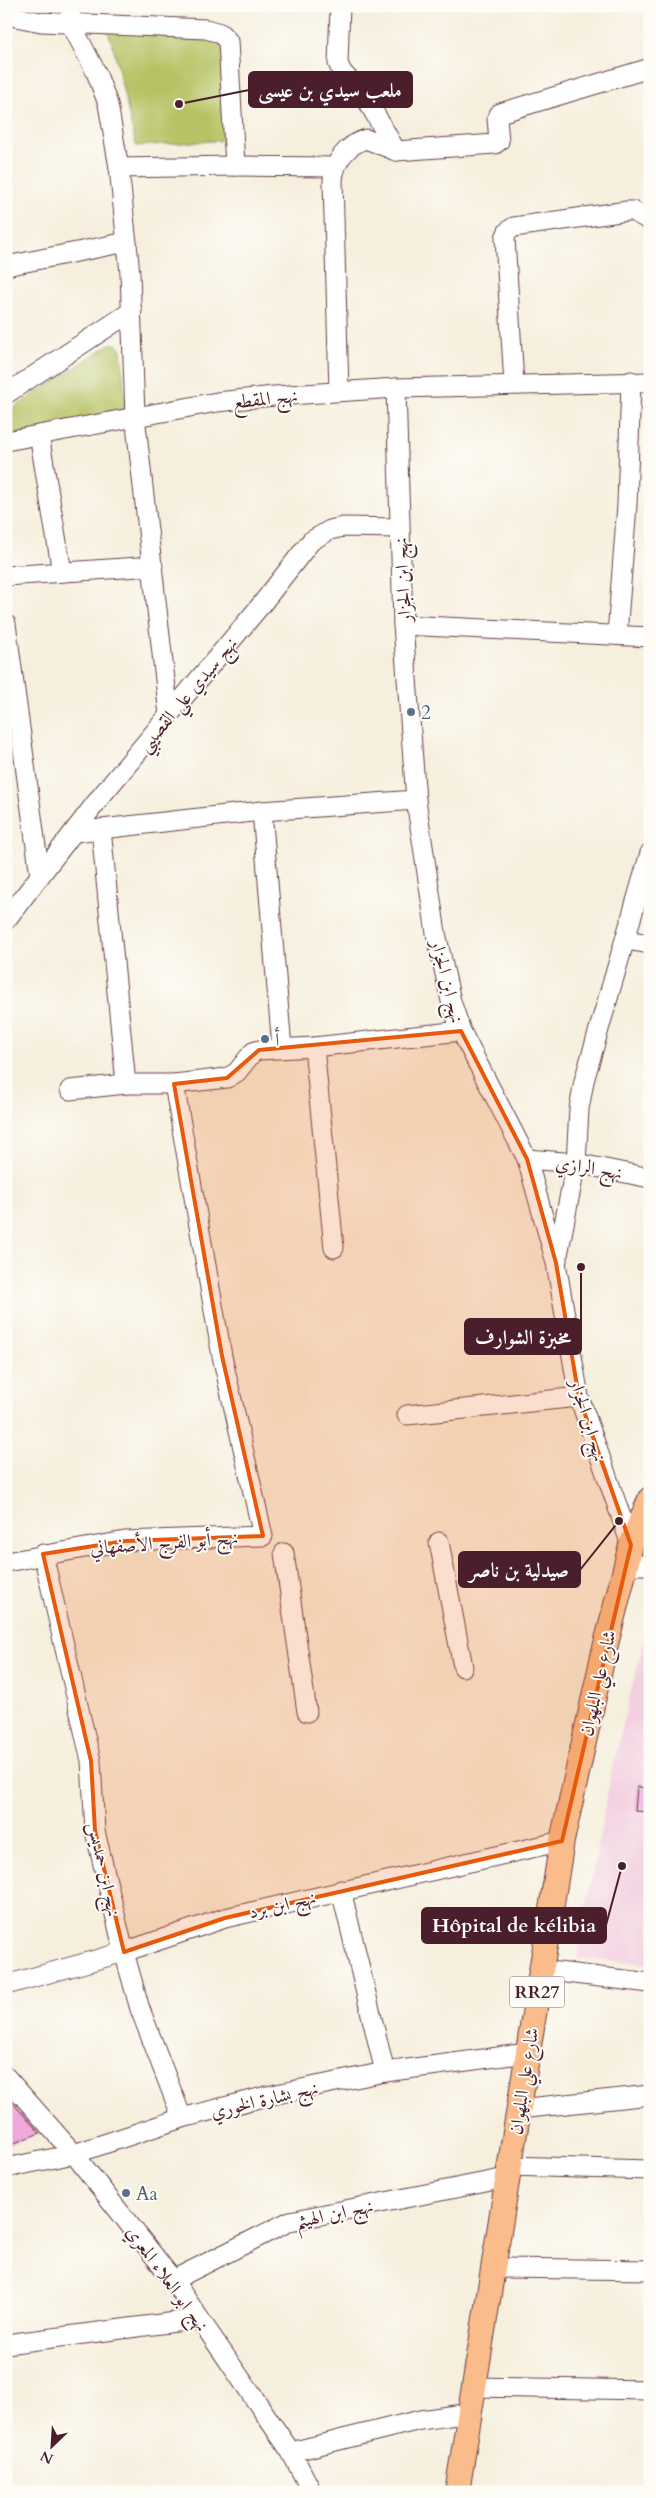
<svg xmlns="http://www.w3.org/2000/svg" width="656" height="2498" font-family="Cardo,Amiri,serif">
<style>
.built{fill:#f3cfe0}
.green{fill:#b6c263;stroke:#807047}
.building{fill:#efa9d9}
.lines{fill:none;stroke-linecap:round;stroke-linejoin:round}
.minor-casing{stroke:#643e46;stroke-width:21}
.major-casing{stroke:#643e46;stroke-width:26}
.minor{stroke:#fff;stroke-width:19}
.major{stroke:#f9bc8a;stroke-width:24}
.marked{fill:#e8590c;fill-opacity:0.2;stroke:#e8590c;stroke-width:4;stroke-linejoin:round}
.service-dot{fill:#5c6f8a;stroke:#fdfcf7;stroke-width:2}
.labels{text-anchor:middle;stroke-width:4;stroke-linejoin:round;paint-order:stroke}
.shield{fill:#fdfcf7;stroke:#806168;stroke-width:1}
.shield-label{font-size:18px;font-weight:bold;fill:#4a1f2b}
.street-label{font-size:19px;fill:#4a1f2b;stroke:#fdfcf7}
.service-label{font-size:19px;fill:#4e5e75;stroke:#fdfcf7;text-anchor:start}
.leader{fill:none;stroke:#4a1f2b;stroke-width:2}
.callout-dot{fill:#4a1f2b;stroke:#fdfcf7;stroke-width:2}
.callout{fill:#4a1f2b;stroke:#4a1f2b;stroke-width:2}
.callout-label{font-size:20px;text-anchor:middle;font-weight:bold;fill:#fff}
</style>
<rect width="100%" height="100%" fill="#fdfcf7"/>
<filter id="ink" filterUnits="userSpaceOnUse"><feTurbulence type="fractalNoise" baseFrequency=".02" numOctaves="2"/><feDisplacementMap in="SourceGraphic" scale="10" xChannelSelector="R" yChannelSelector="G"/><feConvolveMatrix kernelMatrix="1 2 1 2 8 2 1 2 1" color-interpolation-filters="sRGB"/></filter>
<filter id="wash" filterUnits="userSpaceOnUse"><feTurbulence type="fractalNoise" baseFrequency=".0096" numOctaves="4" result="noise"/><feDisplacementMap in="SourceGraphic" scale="20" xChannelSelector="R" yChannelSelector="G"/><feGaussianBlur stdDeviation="1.12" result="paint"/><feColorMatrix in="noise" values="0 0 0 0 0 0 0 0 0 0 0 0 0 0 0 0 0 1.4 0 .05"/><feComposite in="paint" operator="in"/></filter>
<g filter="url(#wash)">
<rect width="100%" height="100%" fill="#f6efdd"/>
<polygon class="built" points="650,1614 650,1964 577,1959 611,1773"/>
<g class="green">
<polygon points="107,29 217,40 233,68 229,140 136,146 113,46"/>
<polygon points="110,344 116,344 121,349 126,414 6,438 6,413"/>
</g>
<g id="blocks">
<g class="building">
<polygon points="637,1787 650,1788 650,1812 635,1811"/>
<polygon points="6,2096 40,2133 6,2146"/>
</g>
</g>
</g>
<g filter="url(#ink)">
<use href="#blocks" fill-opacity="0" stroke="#643e46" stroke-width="1"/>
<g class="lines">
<defs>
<g id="minor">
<polyline points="70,6 71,24 96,72 108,104 119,168 130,273 135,416 169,715"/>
<polyline points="340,6 338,63 342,72 367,100 396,151"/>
<polyline points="6,15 41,22 206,29 220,33 228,41 235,166 119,168"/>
<polyline points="235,166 336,167"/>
<polyline points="6,266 127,242"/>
<polyline points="514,384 505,238 508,231 514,227 627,211 633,211 650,221"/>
<polyline points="396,388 403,625 416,800 436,933 451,1001 461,1031 527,1159 556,1263 579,1397 631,1545"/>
<path d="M339 391 333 181C334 161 347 145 366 139L396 151 495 144 499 141 497 118 500 113 650 68"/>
<polyline points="6,394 132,311"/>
<polyline points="39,435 62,572"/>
<polyline points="6,441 217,402 274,396 396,388 650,382"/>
<polyline points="6,576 153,566"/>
<polyline points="6,624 40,876"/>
<polyline points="403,625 650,637"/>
<polyline points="617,635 627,505 631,381"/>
<polyline points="262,811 282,1048"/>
<polyline points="101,829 126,1084"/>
<polyline points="75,832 262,811 416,800"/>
<polyline points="6,920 102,795 261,605 311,541 330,530 343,527 399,528"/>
<polyline points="626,940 650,944"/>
<polyline points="314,1047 334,1248"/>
<polyline points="70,1090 126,1084 174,1084 227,1078 237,1072 253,1052 259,1050 314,1047 461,1031"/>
<polyline points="527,1159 576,1163 650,1178"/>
<polyline points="557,1260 576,1163 579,1109 584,1081 650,853"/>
<polyline points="407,1415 579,1397"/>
<polyline points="439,1542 463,1667"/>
<polyline points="284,1553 307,1712"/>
<polyline points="43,1554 91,1761 95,1831 124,1952 140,2009 182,2118"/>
<polyline points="6,1562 125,1541 263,1536 222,1356 174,1084"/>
<polyline points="626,1565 650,1565"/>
<polyline points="341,1890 385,2072"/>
<polyline points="541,1970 650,1983"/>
<polyline points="6,1985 124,1952 225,1918 562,1841"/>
<polyline points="6,2077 74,2154 173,2280 291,2452 312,2492"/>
<polyline points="519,2109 650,2095"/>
<polyline points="508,2166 650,2170"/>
<polyline points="6,2168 74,2154 182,2118 267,2096 385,2072 527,2053"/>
<polyline points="494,2268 650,2270"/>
<polyline points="173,2280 290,2221 506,2178"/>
<polyline points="6,2344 199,2319"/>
<polyline points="474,2387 650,2390"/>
<polyline points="291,2452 420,2420 470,2413"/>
</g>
<polyline id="major" points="457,2492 562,1841 603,1656 626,1565 631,1545 650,1499"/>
</defs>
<use href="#minor" class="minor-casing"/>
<use href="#major" class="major-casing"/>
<use href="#minor" class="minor"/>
<use href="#major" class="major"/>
</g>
</g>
<path class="marked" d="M461 1031 527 1159 556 1263 579 1397 631 1545 562 1841 225 1918 124 1952 95 1831 91 1761 43 1554 125 1541 263 1536 222 1356 174 1084 227 1078 259 1050Z"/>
<g class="service-dot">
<circle cx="411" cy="712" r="5"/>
<circle cx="265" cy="1039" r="5"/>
<circle cx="126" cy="2193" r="5"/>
</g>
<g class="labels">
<rect class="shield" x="509.5" y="1976.5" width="55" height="31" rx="4"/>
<g class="shield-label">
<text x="537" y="1998">RR27</text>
</g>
<g class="street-label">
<text transform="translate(265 398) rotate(-6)" y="7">نهج المقطع</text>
<text transform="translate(402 580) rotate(-93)" y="7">نهج ابن الجزار</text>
<text transform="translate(187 694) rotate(-50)" y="7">نهج سيدي علي القصيبي</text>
<text transform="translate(448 981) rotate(76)" y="7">نهج ابن الجزار</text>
<text transform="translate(589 1167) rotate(9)" y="7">نهج الرازي</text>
<text transform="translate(589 1420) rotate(73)" y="7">نهج ابن الجزار</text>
<text transform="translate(164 1542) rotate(-4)" y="7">نهج أبو الفرج الأصفهاني</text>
<text transform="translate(597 1683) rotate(-77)" y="7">شارع علي البلهوان</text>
<text transform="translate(105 1869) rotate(78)" y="7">نهج ابن حمديس</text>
<text transform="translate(282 1904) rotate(-13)" y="7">نهج ابن برد</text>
<text transform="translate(523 2081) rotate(-81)" y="7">شارع علي البلهوان</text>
<text transform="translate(264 2099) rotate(-13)" y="7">نهج بشارة الخوري</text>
<text transform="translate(334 2213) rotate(-12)" y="7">نهج ابن الهيثم</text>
<text transform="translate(168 2278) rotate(54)" y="7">نهج ابو العلاء المعري</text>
</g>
<g class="service-label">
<text x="421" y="719">2</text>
<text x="275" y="1046">أ</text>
<text x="136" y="2200">Aa</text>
</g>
</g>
<path class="leader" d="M179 104L249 90M581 1267L581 1337M619 1521L580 1570M622 1866L606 1925"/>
<g class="callout-dot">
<circle cx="179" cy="104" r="5"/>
<circle cx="581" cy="1267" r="5"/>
<circle cx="619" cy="1521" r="5"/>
<circle cx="622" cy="1866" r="5"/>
</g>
<g class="callout">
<rect x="249" y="72" width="163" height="35" rx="5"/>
<rect x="465" y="1319" width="116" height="35" rx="5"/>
<rect x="459" y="1552" width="121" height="35" rx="5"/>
<rect x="422" y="1908" width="184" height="35" rx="5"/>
</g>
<g class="callout-label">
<text x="330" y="97">ملعب سيدي بن عيسى</text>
<text x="523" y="1344">مخبزة الشوارف</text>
<text x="519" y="1577">صيدلية بن ناصر</text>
<text x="514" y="1932">Hôpital de kélibia</text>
</g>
<rect width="656" height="2498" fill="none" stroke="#fdfcf7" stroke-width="25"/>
<g transform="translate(52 2446) rotate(205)" stroke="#fdfcf7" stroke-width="4" paint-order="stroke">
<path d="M0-4L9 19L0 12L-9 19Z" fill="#4a1f2b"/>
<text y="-8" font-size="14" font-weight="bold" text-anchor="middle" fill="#4a1f2b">N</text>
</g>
</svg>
